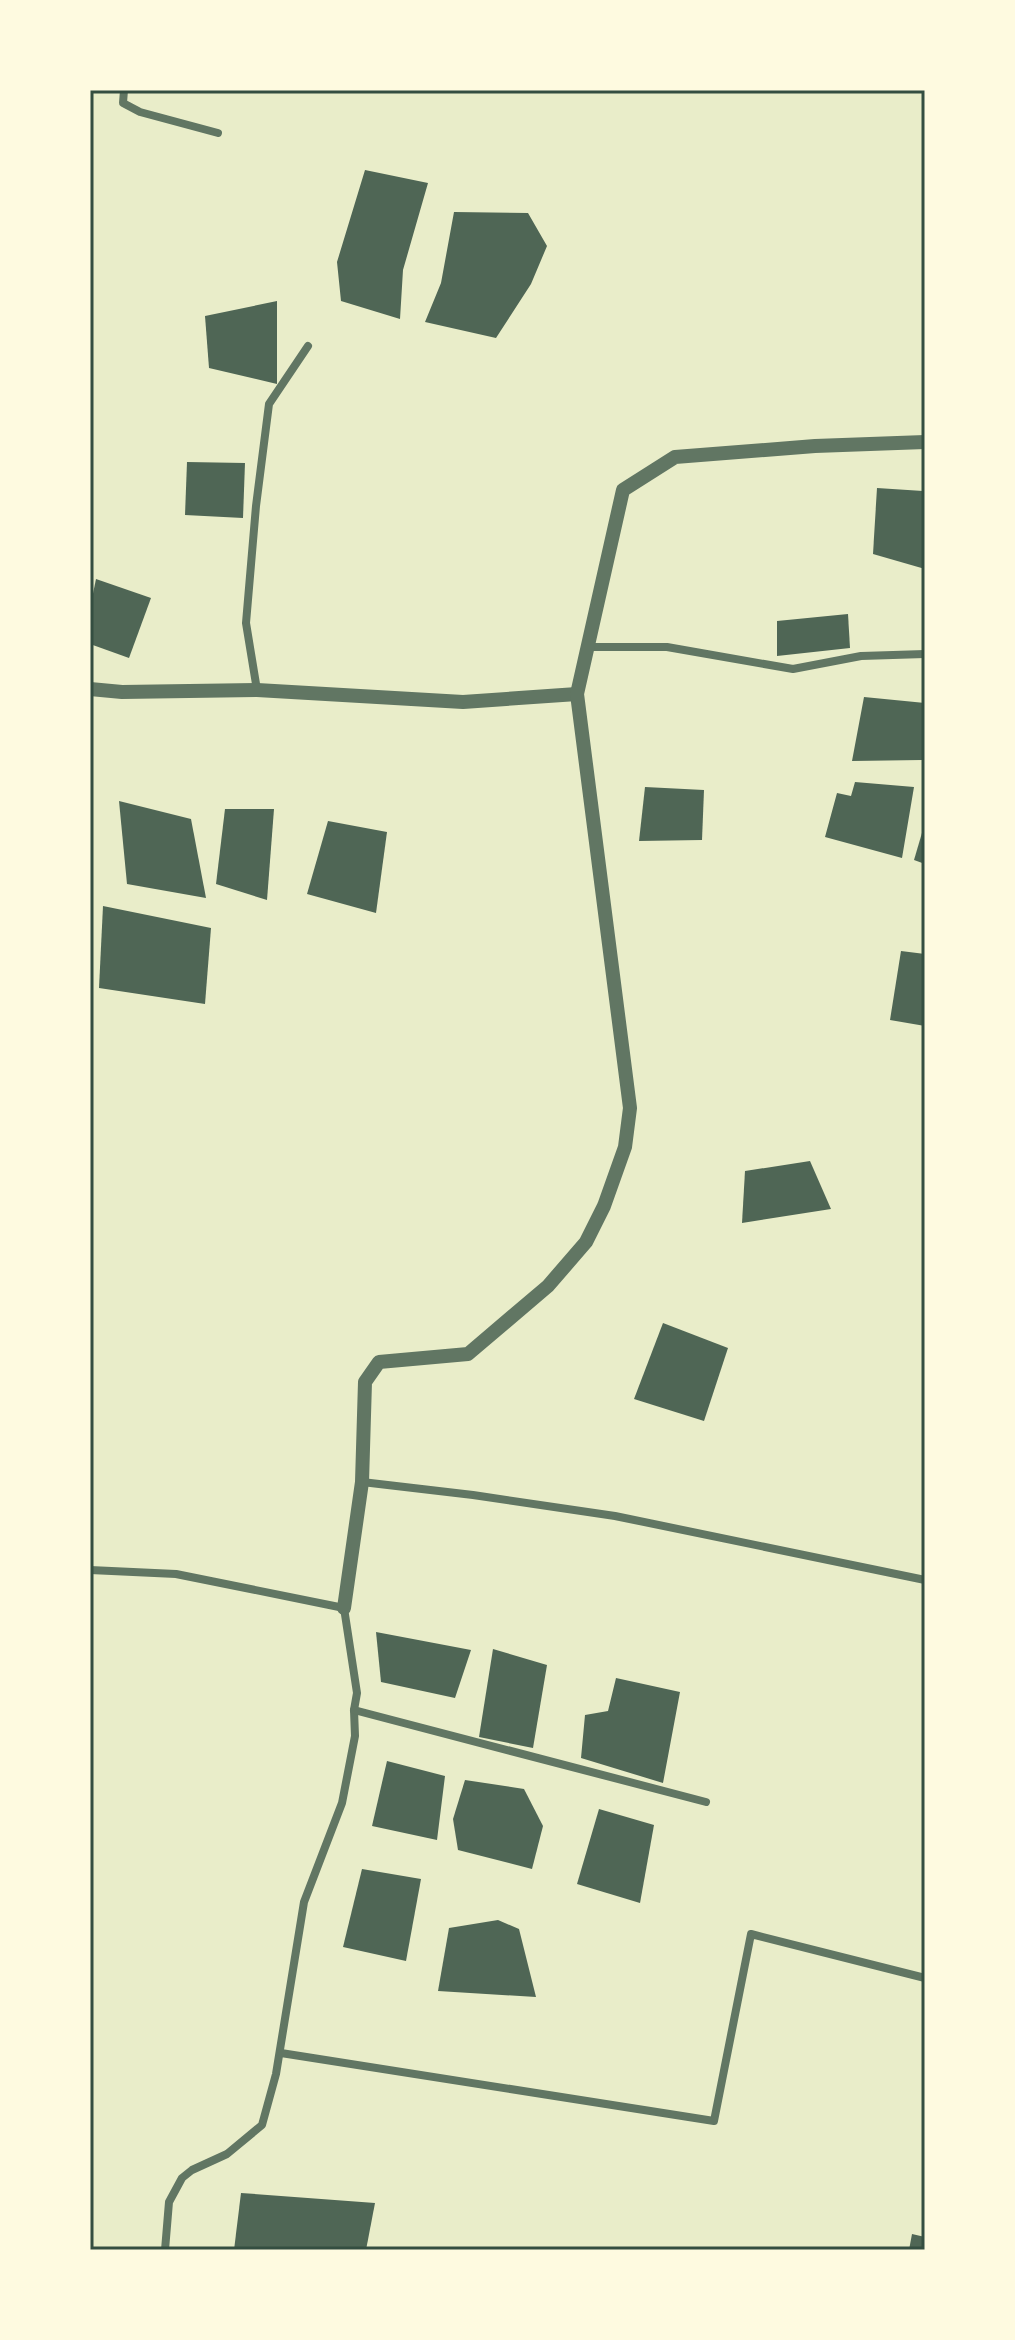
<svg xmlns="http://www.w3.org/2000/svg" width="1015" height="2340" font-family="'DejaVu Sans',sans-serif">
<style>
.building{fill:#4f6655}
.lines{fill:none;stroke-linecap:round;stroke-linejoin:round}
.minor{stroke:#617663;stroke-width:8}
.tertiary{stroke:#617663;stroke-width:14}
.neatline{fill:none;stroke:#344e41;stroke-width:3}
</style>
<rect width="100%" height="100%" fill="#e9edc9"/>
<g class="building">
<polygon points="365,170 428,183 403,270 400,319 341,301 337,262"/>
<polygon points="454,212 528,213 547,246 531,284 496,338 425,322 441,283"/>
<polygon points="277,301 277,384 209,368 205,316"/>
<polygon points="187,462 245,463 243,518 185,515"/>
<polygon points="877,488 923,491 925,569 873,554"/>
<polygon points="96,579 151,598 129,658 90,644 90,608"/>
<polygon points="848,614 850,648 777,656 777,621"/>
<polygon points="864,697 925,703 922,760 852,761"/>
<polygon points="855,782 914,787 902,858 825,837 837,793 851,796"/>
<polygon points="645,787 704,790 702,840 639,841"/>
<polygon points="119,801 191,819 206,898 127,884"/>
<polygon points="225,809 274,809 267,900 216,884"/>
<polygon points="328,821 387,832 376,913 307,894"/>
<polygon points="924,826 925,826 925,864 914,860"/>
<polygon points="103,906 211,928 205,1004 99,988"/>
<polygon points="901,951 925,954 925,1026 890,1020"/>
<polygon points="810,1161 831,1209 742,1223 745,1171"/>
<polygon points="663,1323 728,1348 704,1421 634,1399"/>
<polygon points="376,1632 471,1650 455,1698 381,1682"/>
<polygon points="493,1649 547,1665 533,1748 479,1737"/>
<polygon points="616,1678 680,1692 663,1783 581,1758 585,1715 608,1711"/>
<polygon points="387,1761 445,1776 437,1840 372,1826"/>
<polygon points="465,1780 524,1789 543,1826 532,1869 458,1850 453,1819"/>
<polygon points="599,1809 654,1825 640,1903 577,1884"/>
<polygon points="362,1869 421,1879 406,1961 343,1947"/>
<polygon points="498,1920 519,1929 536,1997 438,1991 449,1928"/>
<polygon points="241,2193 375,2203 366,2250 234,2250"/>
<polygon points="912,2234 925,2237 925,2250 909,2250"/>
</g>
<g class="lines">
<g class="minor">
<polyline points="124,90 123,103 140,112 218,133"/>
<polyline points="587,647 667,647 793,669 861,656 925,654"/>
<polyline points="257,690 246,623 256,506 269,404 308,346"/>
<polyline points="362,1482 473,1495 615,1516 925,1580"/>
<polyline points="90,1570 176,1574 344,1608 357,1693 354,1710 355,1736 342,1803 304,1902 276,2074 262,2125 227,2154 192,2170 182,2178 169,2202 165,2250"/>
<polyline points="354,1710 706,1802"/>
<polyline points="281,2053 714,2121 751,1934 925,1978"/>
</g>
<g class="tertiary">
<polyline points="90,689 122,692 257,690 463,702 577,694"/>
<polyline points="344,1608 362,1482 365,1382 379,1362 468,1354 548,1286 586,1242 604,1206 625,1147 630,1108 577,694 623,490 675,457 815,446 925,442"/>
</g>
</g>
<rect width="1015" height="2340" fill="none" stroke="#fefae0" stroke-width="184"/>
<rect x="92" y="92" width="831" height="2156" class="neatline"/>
</svg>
